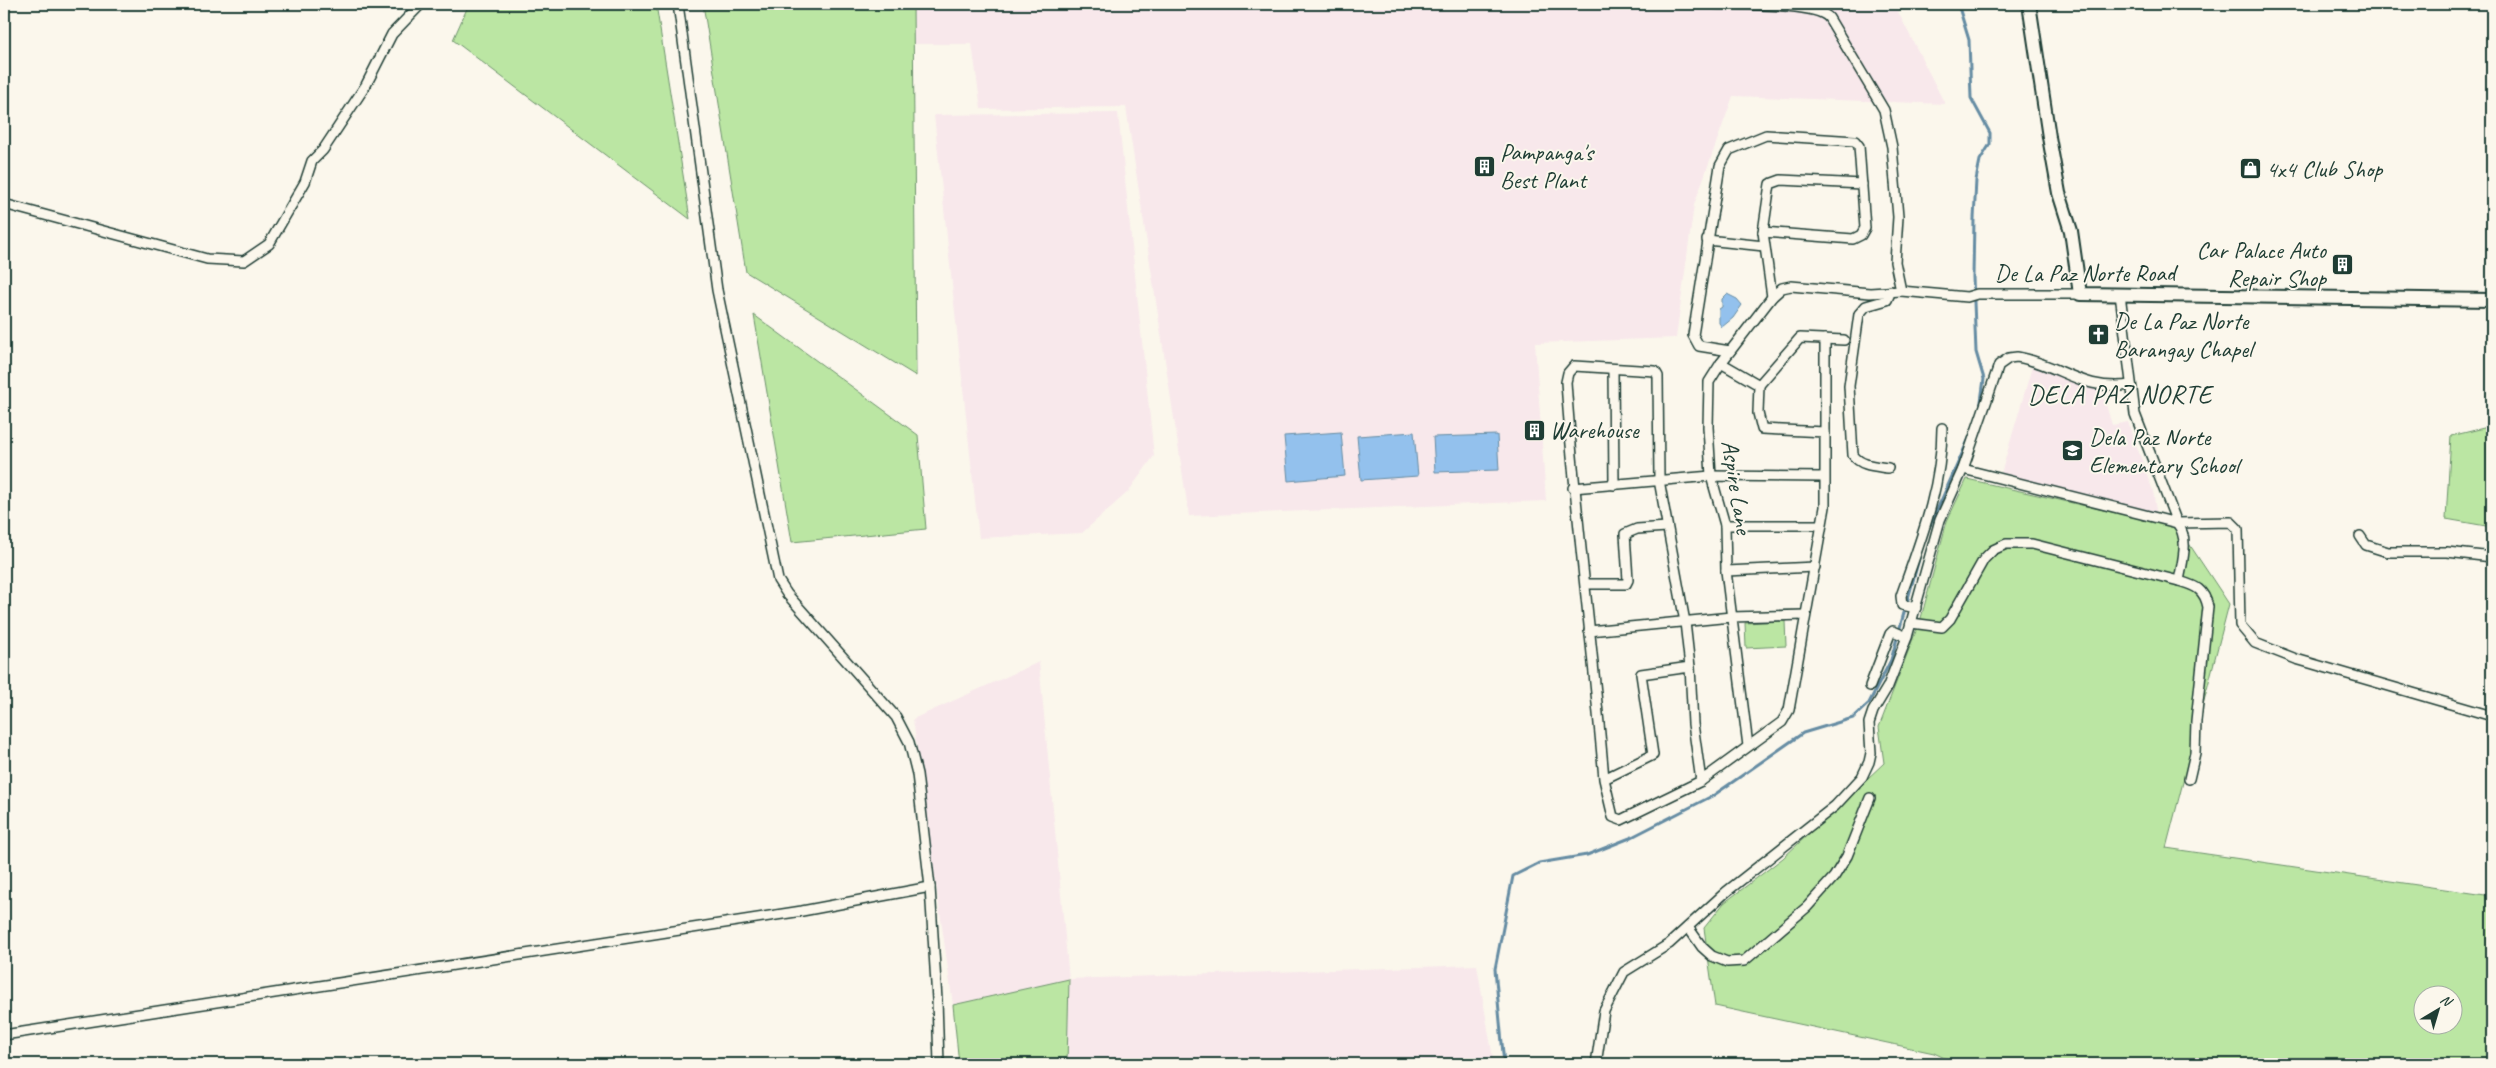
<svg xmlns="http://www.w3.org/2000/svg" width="2496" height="1068" font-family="Caveat,sans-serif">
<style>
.built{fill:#f8e8eb}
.green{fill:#bbe6a3;stroke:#6d926c;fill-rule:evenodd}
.water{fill:#93c1ed;stroke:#658ca3}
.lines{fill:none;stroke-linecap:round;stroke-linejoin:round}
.stream{stroke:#658ca3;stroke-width:3}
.street-casing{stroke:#1f3d34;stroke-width:12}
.secondary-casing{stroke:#1f3d34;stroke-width:16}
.street{stroke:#fbf7ec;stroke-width:9}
.secondary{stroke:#fbf7ec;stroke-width:12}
.labels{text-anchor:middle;stroke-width:4;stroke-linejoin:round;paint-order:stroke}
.poi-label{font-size:24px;fill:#1f3d34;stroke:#fbf7ec;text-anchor:start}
.street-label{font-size:24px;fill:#1f3d34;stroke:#fbf7ec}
.quarter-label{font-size:26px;letter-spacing:1px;fill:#1f3d34;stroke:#fbf7ec}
</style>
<rect width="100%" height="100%" fill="#fbf7ec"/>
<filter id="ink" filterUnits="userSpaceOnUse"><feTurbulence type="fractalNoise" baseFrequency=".02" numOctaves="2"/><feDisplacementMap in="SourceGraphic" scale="10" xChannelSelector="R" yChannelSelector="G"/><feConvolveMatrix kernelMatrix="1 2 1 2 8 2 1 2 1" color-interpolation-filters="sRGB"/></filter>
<g filter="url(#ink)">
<g class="built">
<polygon points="899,4 1894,4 1945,104 1733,96 1694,205 1676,338 1535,343 1546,501 1189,516 1126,107 981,109 972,44 902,44"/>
<polygon points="1118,113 1154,456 1128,492 1082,533 979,538 934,115"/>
<polygon points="2032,367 2102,391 2112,425 2128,422 2153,491 2157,516 2000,477"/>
<polygon points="1039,662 1069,979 1477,965 1494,1064 1067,1064 1069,980 953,1005 913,719"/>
</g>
<g class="green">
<polygon points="469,4 656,4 690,219 453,40"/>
<polygon points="703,4 913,4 916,376 746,272"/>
<polygon points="754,315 918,435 926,529 792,542"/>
<polygon points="2492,426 2492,527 2446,519 2451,436"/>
<path d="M1967 479 2178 527 2229 604 2166 848 2492 896V1064H1957L1934 1053 1715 1006 1704 928 1724 903 1783 858 1884 763 1879 727 1921 618 1947 521ZM2424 996H2454V1026H2424Z"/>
<polygon points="1785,621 1786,646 1746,648 1745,623"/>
<polygon points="1069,979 1067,1064 959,1064 953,1005"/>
</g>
<g class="water">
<polygon points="1727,294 1737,299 1742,305 1733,318 1722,327 1719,323 1719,309 1722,307 1722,299"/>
<polygon points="1341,432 1345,476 1288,481 1284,436"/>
<polygon points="1414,432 1418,476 1361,480 1357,436"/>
<polygon points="1497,435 1499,470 1435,472 1433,437"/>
</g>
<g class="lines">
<g class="stream">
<polyline points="1958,4 1969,40 1971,98 1990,133 1990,144 1980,160 1976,180 1974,219 1973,277 1976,352 1984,379 1980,409"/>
<polyline points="1929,528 1973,429"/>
<polyline points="1504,1064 1495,969 1513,876 1539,863 1587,855 1630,838 1714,795 1803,733 1853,718 1869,703 1891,660 1920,555"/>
</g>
<defs>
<g id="street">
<polyline points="678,4 717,290 778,580 787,594 896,717 909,742 917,774 930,887 937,1000 939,1064"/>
<path d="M1712 4C1735 5 1816 2 1829 18L1884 110 1892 147 1898 217 1895 262 1901 291 1967 297 1977 294H2080"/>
<polyline points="4,204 207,259 244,261 269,244 305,182 312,161 323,150 366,85 392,34 421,4"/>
<polyline points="1707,240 1764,246"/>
<path d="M2120 294 2135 414 2177 523C2190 539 2182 562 2179 581 2195 586 2204 588 2208 607L2196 721 2195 753 2189 779"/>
<polyline points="1772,297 1763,232 1770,184 1781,180 1862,184"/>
<polyline points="1730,351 1699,346 1693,335 1720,166 1729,150 1766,135 1855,141 1859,146 1865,228 1861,235 1853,239 1763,232"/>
<polyline points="1721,363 1759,385 1758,413 1762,429 1825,432"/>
<polyline points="1613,369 1614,485"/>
<polyline points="1759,385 1800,338 1844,340"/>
<path d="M1888 468C1875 466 1861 466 1853 455L1849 386 1859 314 1866 306 1887 300 1891 291"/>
<polyline points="1963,469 2177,523 2231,522 2238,529 2240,625 2255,643 2296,659 2492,716"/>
<polyline points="1573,488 1711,476 1824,477"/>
<polyline points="1725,525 1821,525"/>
<polyline points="2360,536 2366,545 2388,552 2447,552 2492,557"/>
<polyline points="1726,571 1815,567"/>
<polyline points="1586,584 1626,584 1628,580 1625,534 1637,529 1667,527"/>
<path d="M1916 608 1902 605 1901 596C1920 542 1942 487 1942 428"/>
<polyline points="1911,623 1942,627 1950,619 1984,559 1993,550 2006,544 2032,544 2179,581"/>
<polyline points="1589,631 1731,617 1804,615"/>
<polyline points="1690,667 1693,724 1701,781 1782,722 1789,710 1825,507 1825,339"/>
<polyline points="1870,686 1890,634 1893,631 1907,637"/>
<polyline points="1748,746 1726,571 1725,525 1711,476 1708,427 1709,382 1721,363 1772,297 1782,288 1791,286 1870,293 1901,291"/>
<path d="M1604 779 1653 755 1641 674 1690 667 1685 622 1659 480 1658 376 1655 371 1574 366 1568 373 1566 382C1575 514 1593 646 1604 779L1613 817 1621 820 1701 781"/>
<polyline points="1688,927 1702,947 1712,956 1727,962 1744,961 1807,907 1834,877 1847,856 1870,798"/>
<polyline points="4,1035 802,911 930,887"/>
<path d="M1596 1064 1604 1011 1624 972 1669 944 1726 892 1835 806 1862 777 1869 762 1871 753 1869 723 1873 711 1888 686 1907 637 1940 520 1963 469 1999 365 2009 358 2017 357C2060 364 2082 392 2131 385"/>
</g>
<polyline id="secondary" points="2029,4 2049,137 2059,193 2071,231 2080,294 2492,300"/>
</defs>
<use href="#street" class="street-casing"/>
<use href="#secondary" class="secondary-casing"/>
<use href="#street" class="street"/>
<use href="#secondary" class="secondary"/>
</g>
</g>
<defs>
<symbol id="building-square" viewBox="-11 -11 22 22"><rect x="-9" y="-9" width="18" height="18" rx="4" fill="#1f3d34" stroke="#fbf7ec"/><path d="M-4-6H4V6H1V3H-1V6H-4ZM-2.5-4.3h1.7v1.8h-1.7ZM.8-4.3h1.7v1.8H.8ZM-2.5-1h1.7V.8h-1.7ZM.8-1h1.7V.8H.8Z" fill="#fff"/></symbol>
<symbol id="shop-square" viewBox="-11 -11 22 22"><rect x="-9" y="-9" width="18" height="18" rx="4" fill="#1f3d34" stroke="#fbf7ec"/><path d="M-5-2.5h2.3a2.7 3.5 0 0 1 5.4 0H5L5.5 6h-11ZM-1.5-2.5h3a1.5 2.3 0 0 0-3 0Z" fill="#fff"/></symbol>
<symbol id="church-square" viewBox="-11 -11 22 22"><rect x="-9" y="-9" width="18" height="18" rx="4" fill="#1f3d34" stroke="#fbf7ec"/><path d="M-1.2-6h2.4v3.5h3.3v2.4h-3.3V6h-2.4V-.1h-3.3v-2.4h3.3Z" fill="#fff"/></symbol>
<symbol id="school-square" viewBox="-11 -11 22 22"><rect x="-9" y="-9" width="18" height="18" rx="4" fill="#1f3d34" stroke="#fbf7ec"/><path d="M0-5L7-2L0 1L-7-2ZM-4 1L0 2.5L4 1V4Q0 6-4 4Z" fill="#fff"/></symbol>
</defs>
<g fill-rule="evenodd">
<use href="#building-square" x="1472" y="154" width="25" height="25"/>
<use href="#shop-square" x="2238" y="156" width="25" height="25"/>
<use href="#building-square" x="2330" y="252" width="25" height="25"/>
<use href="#church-square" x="2086" y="322" width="25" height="25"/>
<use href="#building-square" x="1522" y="418" width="25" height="25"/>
<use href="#school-square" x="2060" y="438" width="25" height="25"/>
</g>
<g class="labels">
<g class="poi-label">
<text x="1500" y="160">Pampanga's<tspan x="1500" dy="28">Best Plant</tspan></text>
<text x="2266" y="177">4x4 Club Shop</text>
<text x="2326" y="258" text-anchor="end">Car Palace Auto<tspan x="2326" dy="28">Repair Shop</tspan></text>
<text x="2114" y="329">De La Paz Norte<tspan x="2114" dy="28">Barangay Chapel</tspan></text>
<text x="1550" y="438">Warehouse</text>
<text x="2089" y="445">Dela Paz Norte<tspan x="2089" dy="28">Elementary School</tspan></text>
</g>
<g class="street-label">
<text x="2085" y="281">De La Paz Norte Road</text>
<text transform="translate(1737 487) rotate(81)" y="8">Aspire Lane</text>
</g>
<g class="quarter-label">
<text x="2120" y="403">DELA PAZ NORTE</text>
</g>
</g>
<rect width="2496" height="1068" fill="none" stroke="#fbf7ec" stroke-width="20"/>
<rect x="10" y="10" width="2476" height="1048" fill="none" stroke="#1f3d34" stroke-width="2" filter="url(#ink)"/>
<g transform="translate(2438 1010) rotate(38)"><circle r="24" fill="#fbf7ec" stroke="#a3ada2"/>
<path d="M0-4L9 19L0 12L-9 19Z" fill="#1f3d34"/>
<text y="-8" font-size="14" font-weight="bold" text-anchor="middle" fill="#1f3d34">N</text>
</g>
</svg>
